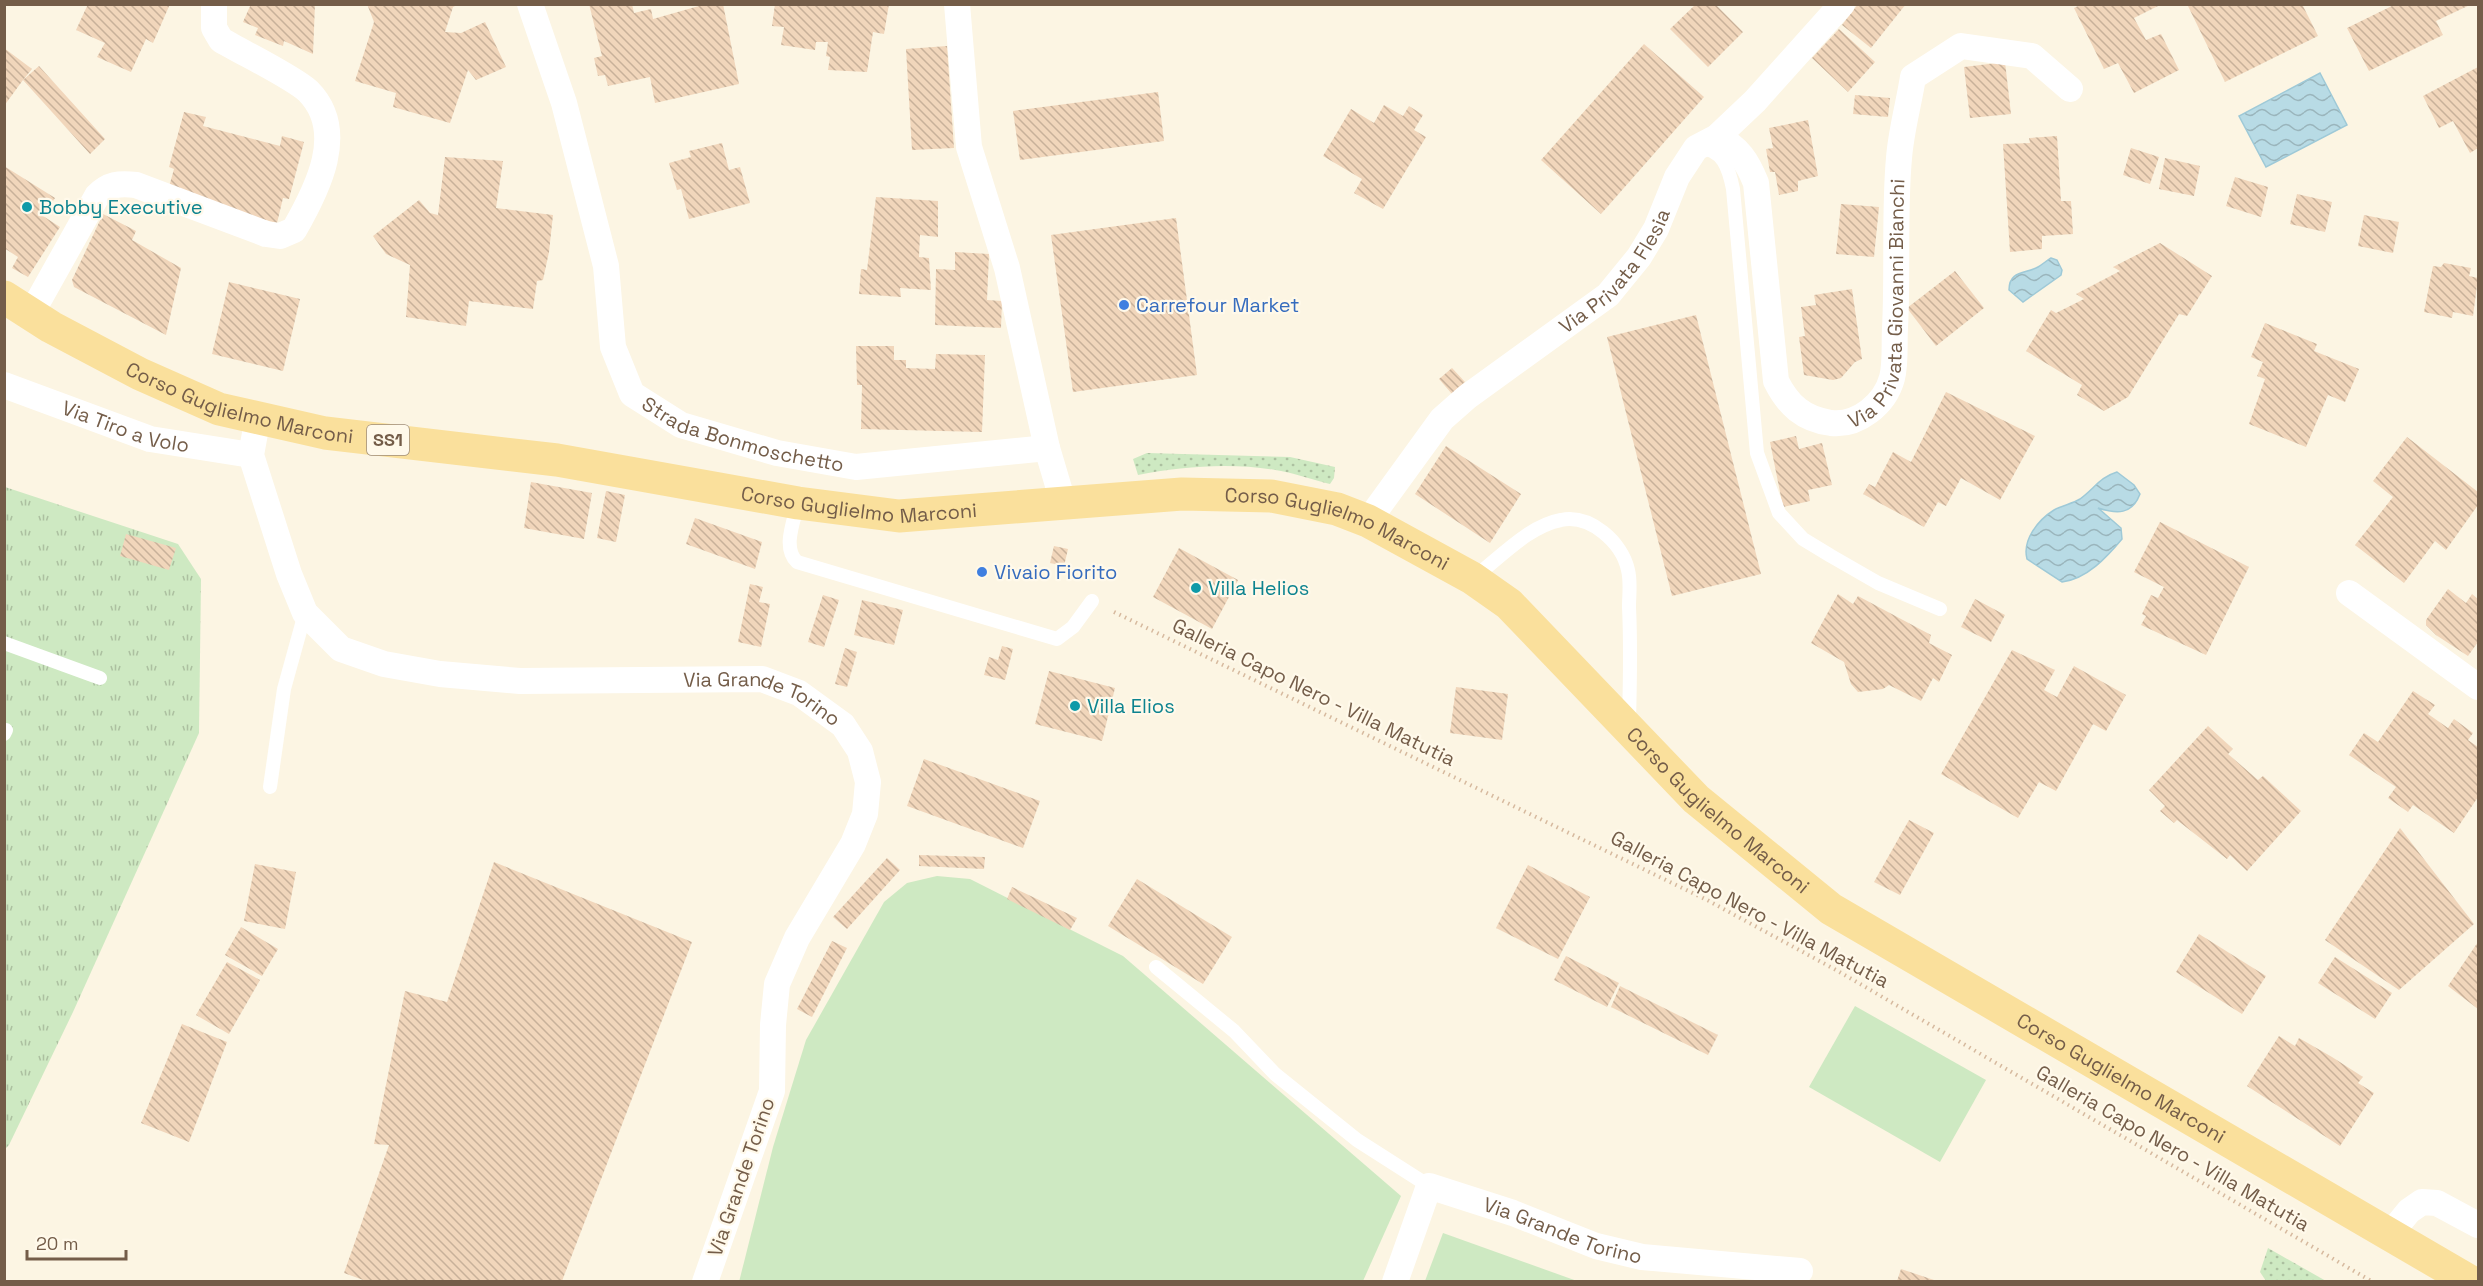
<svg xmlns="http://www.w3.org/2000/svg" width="2483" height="1286" font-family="'Space Grotesk',sans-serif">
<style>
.grass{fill:url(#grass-dots)}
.park{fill:url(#park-tufts)}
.pitch{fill:#cee9c2}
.water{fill:url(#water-waves);stroke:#9ec9d7;stroke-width:1.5}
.building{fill:url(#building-back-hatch)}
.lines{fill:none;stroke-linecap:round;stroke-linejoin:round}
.path{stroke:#d6b99e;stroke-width:4;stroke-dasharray:1.5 4.5;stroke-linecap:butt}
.service{stroke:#fff;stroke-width:14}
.minor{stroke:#fff;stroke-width:26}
.primary{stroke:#fae09c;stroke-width:33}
.culture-dot{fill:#0f9aa8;stroke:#fff9ea;stroke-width:2}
.shop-dot{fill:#3f7fe0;stroke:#fff9ea;stroke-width:2}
.labels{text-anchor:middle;stroke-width:4.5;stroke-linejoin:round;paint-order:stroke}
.shield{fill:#fff9ea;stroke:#9e8c79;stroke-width:1.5}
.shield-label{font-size:18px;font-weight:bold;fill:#745d49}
.culture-label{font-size:20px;fill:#0d838f;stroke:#fff9ea;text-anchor:start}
.street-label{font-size:20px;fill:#745d49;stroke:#fff9ea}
.shop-label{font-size:20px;fill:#366cbe;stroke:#fff9ea;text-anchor:start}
</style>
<defs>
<pattern id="grass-dots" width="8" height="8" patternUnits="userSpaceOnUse" patternTransform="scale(1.5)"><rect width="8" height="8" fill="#cee9c2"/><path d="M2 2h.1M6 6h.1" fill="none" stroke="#acc0a0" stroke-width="1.8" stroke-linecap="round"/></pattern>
<pattern id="park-tufts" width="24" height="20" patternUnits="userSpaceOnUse" patternTransform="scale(1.5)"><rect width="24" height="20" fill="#cee9c2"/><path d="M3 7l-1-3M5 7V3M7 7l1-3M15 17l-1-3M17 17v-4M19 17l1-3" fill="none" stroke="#acc0a0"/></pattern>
<pattern id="water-waves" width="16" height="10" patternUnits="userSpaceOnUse" patternTransform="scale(1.5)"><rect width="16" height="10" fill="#b8dbe5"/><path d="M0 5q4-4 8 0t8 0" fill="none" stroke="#9ab5bc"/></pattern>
<pattern id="building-back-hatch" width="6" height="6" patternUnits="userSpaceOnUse" patternTransform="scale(1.5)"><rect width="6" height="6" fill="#f1d6bb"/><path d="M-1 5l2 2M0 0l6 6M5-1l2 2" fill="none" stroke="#c8b19a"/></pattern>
</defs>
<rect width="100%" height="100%" fill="#fcf5e3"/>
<g class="grass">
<path d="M1147 453 1290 457 1335 467 1334 478 1330 484C1314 480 1297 474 1281 471 1235 462 1183 466 1138 475L1133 459Z"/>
<polygon points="2268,1248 2326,1281 2266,1281 2260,1272"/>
</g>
<polygon class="park" points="5,487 178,544 201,579 199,733 73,1012 9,1145 5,1149"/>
<g class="pitch">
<polygon points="937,876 970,879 1123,956 1401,1196 1363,1281 739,1282 773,1147 806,1040 884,902 907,883"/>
<polygon points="1855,1006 1986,1080 1940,1162 1809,1087"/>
<polygon points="1443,1233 1577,1281 1425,1281"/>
</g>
<g class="water">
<polygon points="2320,73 2347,125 2266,167 2239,116"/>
<path d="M2051 258 2057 260 2062 270 2061 275 2023 302 2009 290C2009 270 2026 274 2038 267 2043 264 2046 261 2051 258Z"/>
<path d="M2117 472 2134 485 2140 494C2132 515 2117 514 2098 508L2121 528 2122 539C2107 557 2087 579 2062 582L2027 559C2022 540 2038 520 2054 510 2063 505 2072 504 2080 499 2094 489 2100 477 2117 472Z"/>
</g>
<g class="building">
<polygon points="88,4 170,4 153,43 146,39 131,72 97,57 105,43 76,30"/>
<polygon points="251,4 315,4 313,54 284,41 283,46 255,35 258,28 243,22"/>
<polygon points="367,4 459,4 453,7 445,32 461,33 485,22 506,67 476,80 468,70 450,123 393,107 396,93 355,81 374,22"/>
<polygon points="589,4 632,4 634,13 651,9 653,19 706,4 723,4 739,84 655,103 650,77 608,86 605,75 598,76 594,58 602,56"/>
<polygon points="775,4 889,4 884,34 873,32 867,72 828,70 830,57 826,56 828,42 816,42 815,50 781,45 784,27 772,26"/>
<polygon points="1858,4 1906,4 1871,48 1842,25"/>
<polygon points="2082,4 2162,4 2134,18 2146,40 2161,34 2179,70 2134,93 2118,63 2104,69 2074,8"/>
<polygon points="2187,4 2302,4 2318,36 2225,82"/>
<polygon points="2396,4 2472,4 2436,21 2443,35 2369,71 2347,28"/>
<polygon points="1695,5 1716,5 1743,32 1708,67 1670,29"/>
<polygon points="1839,29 1875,62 1848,92 1812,58"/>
<polygon points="1644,44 1704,97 1601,214 1541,160"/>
<polygon points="947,46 954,148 912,150 906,49"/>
<polygon points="4,48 32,69 23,80 39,66 105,139 90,154 23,80 4,106"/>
<polygon points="2005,62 2011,114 1970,118 1964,67"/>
<polygon points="2478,67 2478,148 2470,153 2453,121 2439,128 2423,96"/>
<polygon points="1158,92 1164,141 1020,160 1013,111"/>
<polygon points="1855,95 1890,98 1888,117 1853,114"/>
<polygon points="1384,105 1403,116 1409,106 1423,115 1414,130 1426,137 1383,209 1354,193 1362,179 1323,156 1351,109 1374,123"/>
<polygon points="184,112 206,117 203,126 280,146 282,136 304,142 289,199 283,198 277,223 167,194 174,169 169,167"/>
<polygon points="1808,120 1818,176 1798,181 1798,191 1779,195 1775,172 1770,172 1766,149 1773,148 1769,128"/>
<polygon points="2057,136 2061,201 2071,201 2073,234 2042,236 2042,249 2010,252 2003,144 2030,143 2029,138"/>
<polygon points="722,143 729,170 740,167 750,203 689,219 681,189 677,190 669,163 691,157 689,151"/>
<polygon points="2131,148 2159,157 2150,184 2123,175"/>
<polygon points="445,157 503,161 496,208 553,215 549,252 543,280 537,281 533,309 469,301 466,326 406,317 410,265 386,254 373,236 419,200 430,213 438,215"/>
<polygon points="2165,158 2200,166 2194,196 2159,189"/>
<polygon points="4,166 55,198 43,216 60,227 28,277 12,268 18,257 4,248"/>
<polygon points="2235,177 2268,187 2261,217 2226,206"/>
<polygon points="2297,194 2332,202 2325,232 2290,224"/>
<polygon points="876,197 938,201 938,237 920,235 919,257 929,258 931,290 900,288 901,297 859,294 861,269 867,270"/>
<polygon points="1841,204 1879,207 1874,257 1836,254"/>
<polygon points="103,214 136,231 132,240 181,268 166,335 74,287 72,280"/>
<polygon points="2364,215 2399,222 2393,253 2358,246"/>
<polygon points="1176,218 1197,375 1073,392 1051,235"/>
<polygon points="2160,243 2212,276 2187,316 2179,314 2128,397 2104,411 2077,395 2082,385 2026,351 2051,310 2056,313 2084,299 2076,294 2120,271 2113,267"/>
<polygon points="955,252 989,254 987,300 1002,301 1001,328 935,325 936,269 955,270"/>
<polygon points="2444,263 2471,268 2469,276 2478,278 2473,316 2453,312 2452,318 2424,312 2433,266 2441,267"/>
<polygon points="1955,271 1984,308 1936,346 1907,308"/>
<polygon points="229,282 300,299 283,371 212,354"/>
<polygon points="1852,289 1862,359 1855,362 1841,378 1833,380 1804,375 1799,337 1805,336 1801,307 1816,305 1814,295"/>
<polygon points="1696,315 1761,574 1672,596 1607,337"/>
<polygon points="2265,323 2317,344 2314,351 2359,369 2345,402 2328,395 2306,447 2249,424 2265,379 2257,376 2263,362 2251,357"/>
<polygon points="856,346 894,346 894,360 906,360 906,368 935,369 936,354 985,355 982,432 861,429 862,385 857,385"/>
<polygon points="1452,368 1465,382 1452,394 1439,379"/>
<polygon points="1946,392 2035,436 2000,500 1961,478 1946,506 1938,502 1924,527 1863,494 1869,484 1875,487 1893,452 1911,462"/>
<polygon points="1796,436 1799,449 1822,443 1832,485 1808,490 1810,501 1783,507 1770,442"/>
<polygon points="2407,437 2478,492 2478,505 2446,550 2435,541 2404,583 2355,545 2393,497 2373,481"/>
<polygon points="1446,446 1521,494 1490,543 1415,494"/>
<polygon points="531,482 592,493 584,539 524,528"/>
<polygon points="606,491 625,495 616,542 597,538"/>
<polygon points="695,518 762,542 755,569 686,544"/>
<polygon points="2160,522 2249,567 2206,655 2141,625 2146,616 2142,614 2151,595 2158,598 2164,587 2134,572"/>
<polygon points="126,534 176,548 169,570 120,556"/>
<polygon points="1054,546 1068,549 1064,566 1050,563"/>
<polygon points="1179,548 1238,580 1212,629 1153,597"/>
<polygon points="750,584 763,587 759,602 770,604 761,647 738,642"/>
<polygon points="2448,589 2466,603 2472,594 2478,599 2478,642 2468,656 2436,635 2426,625 2426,620"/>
<polygon points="1838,594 1853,604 1858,596 1931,635 1929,643 1952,655 1939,682 1933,678 1921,701 1889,685 1883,689 1858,692 1851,684 1844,662 1811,643"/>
<polygon points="823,595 839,600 824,647 808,642"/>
<polygon points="1975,599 2005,615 1991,642 1961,627"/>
<polygon points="862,600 903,610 894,645 854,635"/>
<polygon points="1002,646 1013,649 1005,680 984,675 989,657 998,660"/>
<polygon points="845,648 857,652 847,687 835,684"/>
<polygon points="2012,650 2055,670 2044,690 2057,697 2074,666 2126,695 2106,731 2093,724 2056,791 2039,782 2018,818 1941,774"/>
<polygon points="1049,671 1115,688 1102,741 1035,724"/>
<polygon points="1456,687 1508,694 1502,740 1450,733"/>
<polygon points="2413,691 2435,705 2428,714 2448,728 2454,719 2473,733 2468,740 2478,747 2478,797 2454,833 2413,805 2408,812 2388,798 2396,787 2349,755 2364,733 2378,742"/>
<polygon points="2208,726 2233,749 2228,754 2258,780 2263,776 2301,811 2247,871 2230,855 2227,859 2177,820 2174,823 2160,811 2165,806 2149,790"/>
<polygon points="924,759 1040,801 1023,848 907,806"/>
<polygon points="1909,820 1934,833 1900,895 1874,882"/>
<polygon points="2400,828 2474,924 2399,990 2325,940"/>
<polygon points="919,855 985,857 984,869 919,866"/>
<polygon points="887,858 900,870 847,929 833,917"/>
<polygon points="494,862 692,942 562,1281 366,1281 344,1273 389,1145 374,1144 405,991 447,1002"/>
<polygon points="255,864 296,872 285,929 244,921"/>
<polygon points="1528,865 1590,897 1558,959 1496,928"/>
<polygon points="1137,879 1232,937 1203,984 1108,926"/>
<polygon points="1012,887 1077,918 1070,930 1007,899"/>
<polygon points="241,927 278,949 262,976 225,955"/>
<polygon points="2199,934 2266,976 2242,1014 2176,972"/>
<polygon points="832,941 847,948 812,1017 797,1009"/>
<polygon points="2478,942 2478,1009 2448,986"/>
<polygon points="1566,956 1619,983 1607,1007 1554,980"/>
<polygon points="2335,957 2392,993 2375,1019 2318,983"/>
<polygon points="227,962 260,980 229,1034 196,1015"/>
<polygon points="1620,986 1718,1035 1708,1055 1611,1007"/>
<polygon points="182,1024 227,1042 189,1142 141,1123"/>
<polygon points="2279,1036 2295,1046 2299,1038 2332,1057 2363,1077 2358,1083 2374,1093 2340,1146 2247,1086"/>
<polygon points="1901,1269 1937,1281 1897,1281"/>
</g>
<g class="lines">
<polyline class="path" points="1114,612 1707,900 1836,970 2373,1282"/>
<g class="service">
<path d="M1698 148C1723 148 1729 169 1733 189L1757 453 1779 513 1803 539 1831 556 1878 583 1940 609"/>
<path d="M798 503C794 521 782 548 797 562L1057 639 1073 627 1092 601"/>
<path d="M1473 578C1499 559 1528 526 1561 520 1590 514 1622 542 1628 570 1631 582 1629 595 1629 607 1631 646 1630 684 1629 722"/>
<polyline points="4,643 100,678"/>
<polyline points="4,734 6,730"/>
<polyline points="270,787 284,689 305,613"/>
<polyline points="1156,967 1234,1031 1275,1074 1357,1140 1429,1186"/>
</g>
<g class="minor">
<path id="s1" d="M530 4 564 103 606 266 613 347 632 394 681 425 777 453 856 467 1047 448"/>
<polyline points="957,4 969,147 1007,268 1047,448 1063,502"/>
<path id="s2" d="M1717 137C1739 148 1747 161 1756 183L1776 381C1788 405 1803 419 1831 423 1858 426 1885 404 1892 378 1896 363 1894 343 1895 328 1898 272 1894 213 1899 158 1901 131 1909 103 1913 77L1961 46 2032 56 2070 89"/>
<path d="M31 314 97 196C109 184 119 183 136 185L266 234 280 236 294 230C317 190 348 131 308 91 291 76 243 53 221 40L214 28V4"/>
<path id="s3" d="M4 385 150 439 251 455"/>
<path id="s4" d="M258 417 251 455 289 574 305 613 341 649 384 664 440 674 520 681 762 679 799 693 843 725 860 751 868 782 865 814 853 844 797 938 777 984 773 1025 772 1091 705 1282"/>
<path id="s5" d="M1368 521 1442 419 1467 397 1608 295 1639 257 1656 229 1677 177 1696 148 1717 137 1755 101 1842 4"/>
<polyline points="2349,593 2478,687"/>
<polyline points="2391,1233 2409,1211 2422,1202 2437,1203 2478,1225"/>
<path id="s6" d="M1395 1282 1429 1186 1513 1213 1596 1246 1642 1257 1800 1271"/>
</g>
<path class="primary" id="s7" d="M4 297 51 327 140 374 219 409 325 433 557 460 798 503 899 516 1182 494 1271 496 1337 509 1368 521 1472 578 1509 604 1696 799 1831 909 2471 1282"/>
</g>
<g class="culture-dot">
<circle cx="27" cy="207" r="6"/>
<circle cx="1196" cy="588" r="6"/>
<circle cx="1075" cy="706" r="6"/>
</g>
<g class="shop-dot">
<circle cx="1124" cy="305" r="6"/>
<circle cx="982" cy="572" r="6"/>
</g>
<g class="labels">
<rect class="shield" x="367" y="425" width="42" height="30" rx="4.5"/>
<g class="shield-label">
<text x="388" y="446">SS1</text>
</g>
<g class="culture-label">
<text x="39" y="214">Bobby Executive</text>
<text x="1208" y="595">Villa Helios</text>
<text x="1087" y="713">Villa Elios</text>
</g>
<g class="street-label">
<text dy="7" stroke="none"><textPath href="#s5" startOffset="356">Via Privata Flesia</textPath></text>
<text dy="7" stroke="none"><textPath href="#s2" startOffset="483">Via Privata Giovanni Bianchi</textPath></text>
<text dy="7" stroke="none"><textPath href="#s7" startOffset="261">Corso Guglielmo Marconi</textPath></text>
<text dy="7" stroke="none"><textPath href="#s3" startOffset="129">Via Tiro a Volo</textPath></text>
<text dy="7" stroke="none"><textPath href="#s1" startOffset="525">Strada Bonmoschetto</textPath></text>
<text dy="7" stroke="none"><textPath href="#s7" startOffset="891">Corso Guglielmo Marconi</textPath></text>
<text dy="7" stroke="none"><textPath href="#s7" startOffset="1377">Corso Guglielmo Marconi</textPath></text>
<text transform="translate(1314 692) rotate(26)" y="7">Galleria Capo Nero - Villa Matutia</text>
<text dy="7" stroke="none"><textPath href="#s4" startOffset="686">Via Grande Torino</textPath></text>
<text dy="7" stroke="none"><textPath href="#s7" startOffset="1863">Corso Guglielmo Marconi</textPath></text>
<text transform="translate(1750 909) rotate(28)" y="7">Galleria Capo Nero - Villa Matutia</text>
<text dy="7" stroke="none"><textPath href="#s7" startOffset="2349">Corso Guglielmo Marconi</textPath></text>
<text transform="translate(2173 1148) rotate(30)" y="7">Galleria Capo Nero - Villa Matutia</text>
<text transform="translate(741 1177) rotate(-71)" y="7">Via Grande Torino</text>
<text dy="7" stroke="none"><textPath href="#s6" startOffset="243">Via Grande Torino</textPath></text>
</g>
<g class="shop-label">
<text x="1136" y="312">Carrefour Market</text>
<text x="994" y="579">Vivaio Fiorito</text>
</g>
</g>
<rect width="2483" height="1286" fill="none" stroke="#745d49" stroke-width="12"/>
<path d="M27 1250v9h99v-9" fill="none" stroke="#745d49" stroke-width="3"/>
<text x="36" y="1250" font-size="18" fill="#745d49" stroke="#fff9ea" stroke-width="4.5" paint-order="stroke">20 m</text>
</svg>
